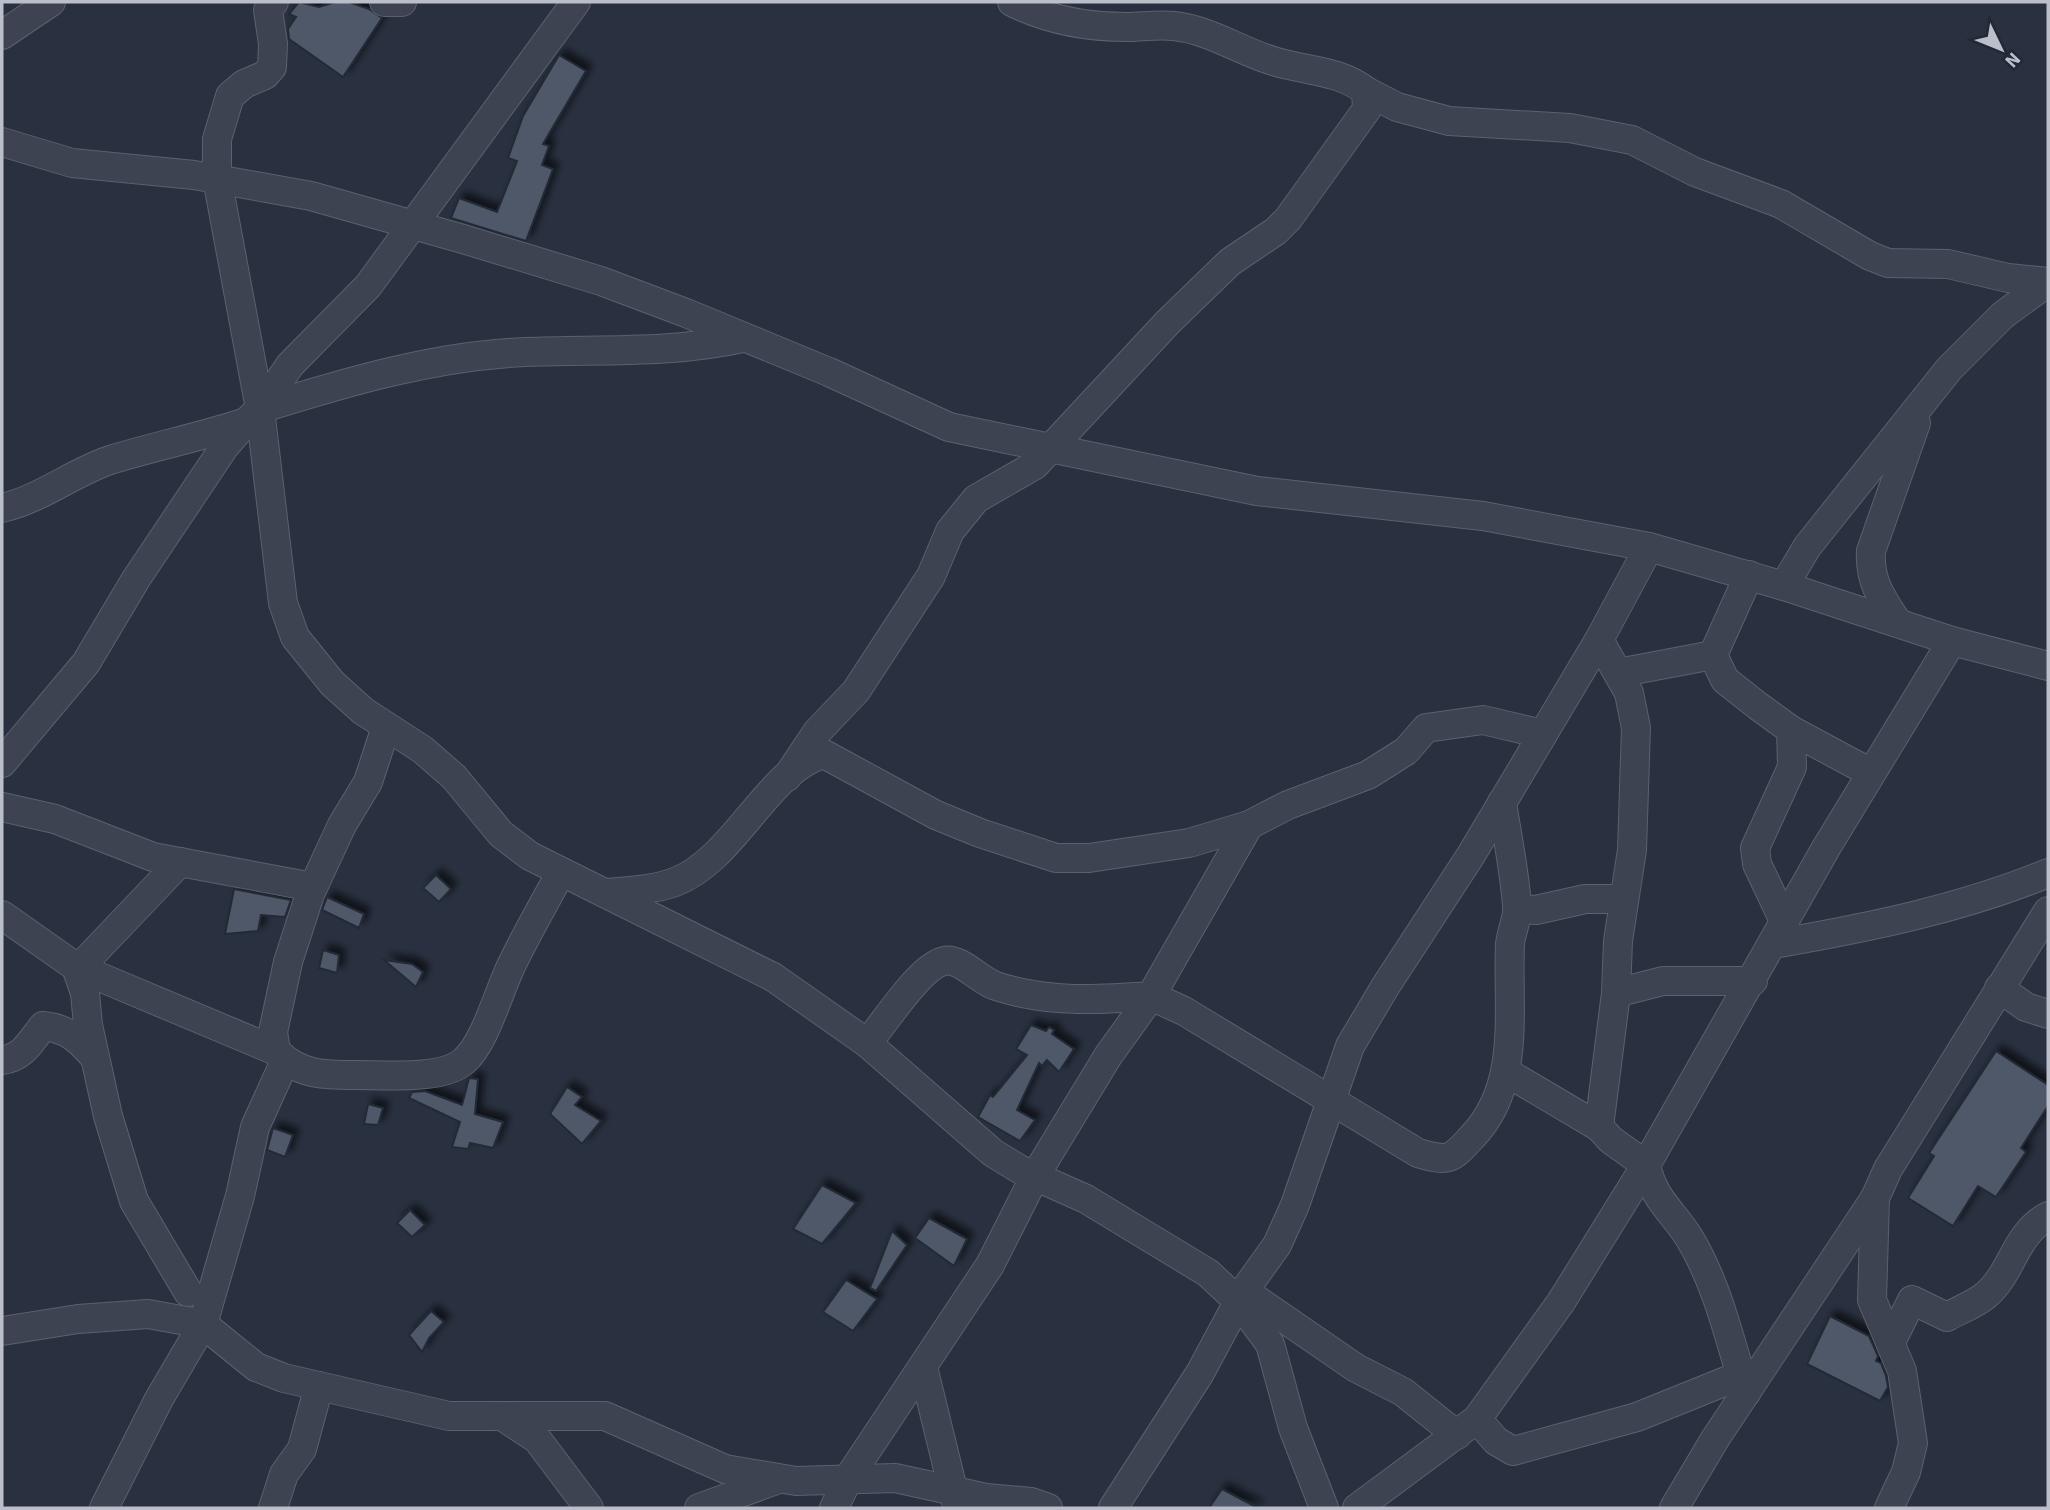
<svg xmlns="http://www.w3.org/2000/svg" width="2050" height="1510" font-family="'Source Sans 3',sans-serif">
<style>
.building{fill:#4f5868;stroke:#242a37;stroke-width:2;filter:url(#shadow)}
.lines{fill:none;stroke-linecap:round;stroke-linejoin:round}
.minor-casing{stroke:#5b616d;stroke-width:30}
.minor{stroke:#3d4350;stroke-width:28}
</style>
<defs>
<filter id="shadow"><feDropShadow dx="6" dy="-6" stdDeviation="3.5" flood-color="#0009"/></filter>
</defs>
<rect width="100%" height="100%" fill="#293140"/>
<g class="building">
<polygon points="299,2 319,7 335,2 349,2 369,9 382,18 343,77 289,39 288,29 296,17 289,14"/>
<polygon points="559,55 586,71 543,144 549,146 542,165 553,169 526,241 451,218 459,198 497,212 517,161 508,158 523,116"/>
<polygon points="436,875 451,889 439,902 423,888"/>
<polygon points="234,889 291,900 285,917 261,915 258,931 225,934"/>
<polygon points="327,897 364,914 359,928 322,910"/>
<polygon points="323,950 339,955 337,973 319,968"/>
<polygon points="384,960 412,964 423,972 416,987"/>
<polygon points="1031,1025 1046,1031 1049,1027 1054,1030 1052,1034 1074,1049 1059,1072 1047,1060 1042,1066 1039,1063 1017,1110 1035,1120 1020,1141 978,1117 990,1095 993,1097 1027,1055 1016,1049"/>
<polygon points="1996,1051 2048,1085 2048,1106 2021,1148 2026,1152 1996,1197 1978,1186 1953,1226 1908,1198 1934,1156 1929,1153"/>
<polygon points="469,1078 478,1079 475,1114 503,1122 493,1148 470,1143 468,1149 452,1147 460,1122 409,1098 412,1092 425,1091 462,1105"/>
<polygon points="567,1087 582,1097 575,1105 601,1121 582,1144 550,1114"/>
<polygon points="368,1104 383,1108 378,1125 364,1124"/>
<polygon points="273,1128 293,1135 285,1157 267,1150"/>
<polygon points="822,1185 856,1203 822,1244 793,1229"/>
<polygon points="410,1210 425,1225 412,1237 397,1223"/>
<polygon points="929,1218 967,1239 954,1266 915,1238"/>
<polygon points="892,1231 907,1245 876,1291 870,1288"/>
<polygon points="846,1280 877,1299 853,1331 823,1312"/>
<polygon points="431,1311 444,1322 429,1338 422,1352 409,1335"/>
<polygon points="1830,1316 1869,1336 1878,1356 1876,1361 1881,1363 1886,1376 1888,1387 1880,1401 1807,1364"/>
<polygon points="1222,1489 1258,1508 1209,1508"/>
</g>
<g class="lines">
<defs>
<g id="minor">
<polyline points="274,2 268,10 273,44 272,67 265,75 244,84 230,96 217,139 217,178 260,409 283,603 295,637 332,683 363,711 423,750 454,777 501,834 530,856 773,977 867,1043 993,1153 1021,1170 1086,1199 1208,1273 1239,1302 1270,1344 1293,1428 1324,1508"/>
<polyline points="384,2 402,2"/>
<polyline points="2,35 51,2"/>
<polyline points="1366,91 1397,107 1449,121 1570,128 1632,140 1695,172 1781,204 1870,256 1888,263 1948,264 2008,278 2048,282"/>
<polyline points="2,142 72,163 194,175 311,196 463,239 601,281 686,313 829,372 949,427 1257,491 1483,516 1649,547 1784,586 1952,641 2048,666"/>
<path d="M260 409C346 382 434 356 525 352 598 349 671 354 742 338"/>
<path d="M2 508C41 499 72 473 110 460 155 446 201 437 246 422L260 409 290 365 368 286 576 2"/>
<polyline points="1749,575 1713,655 1725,680 1758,706 1791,730 1871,773"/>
<polyline points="1784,586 1807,547 1949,369 2003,315 2048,282"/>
<path d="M1898 623C1882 599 1869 581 1871 551L1916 423"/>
<path d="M1599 640 1629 693 1636 728 1632 850 1618 941 1616 993 1599 1127 1611 1140 1646 1165C1654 1201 1673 1211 1690 1239 1718 1286 1730 1341 1746 1393"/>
<polyline points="1618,673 1713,655"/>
<polyline points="2,763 86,663 136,579 225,446 246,422"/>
<path d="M787 777 817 732 856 691 931 576 950 531 976 499 1035 465 1168 322 1230 262 1276 231 1288 219 1367 109 1366 91C1340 71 1310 71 1280 63 1244 54 1212 30 1174 26 1158 24 1141 27 1126 27 1085 27 1048 20 1012 2"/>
<polyline points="2,807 55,819 153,857 313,887"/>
<path d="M606 893C629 891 653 890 675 882 734 860 769 768 824 754L936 815 980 833 1056 858H1089L1189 843 1249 825 1288 805 1368 775 1406 751 1426 728 1483 720 1543 734"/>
<polyline points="1518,909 1536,910 1585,899 1623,899"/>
<path d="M2 915 76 967 276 1051C299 1076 327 1075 359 1075 386 1075 443 1080 464 1061 486 1042 499 989 513 962 528 931 545 902 561 872"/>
<polyline points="1785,923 1757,864 1755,848 1792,767 1791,730"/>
<path d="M1774 944C1866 928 1961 909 2048 873"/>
<polyline points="76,967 85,993 88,1025 108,1116 134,1201 188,1292"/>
<polyline points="78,969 180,862"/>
<polyline points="1999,988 2026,1007 2048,1014"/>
<polyline points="1616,993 1663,981 1753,981"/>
<path d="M867 1043C885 1023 919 967 944 961 960 957 980 981 996 986 1047 1003 1098 1000 1151 996L1249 825"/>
<polyline points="276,1051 273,1032 288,962 310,894 342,825 368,782 386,727"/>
<path d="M2 1060C23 1058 31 1041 43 1026 67 1028 80 1040 95 1058"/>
<polyline points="1506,1072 1599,1127"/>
<polyline points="1875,1198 1872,1300 1902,1371 1913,1443 1906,1472 1889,1508"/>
<polyline points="1244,1291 1356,1368 1403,1392 1457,1435"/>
<polyline points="2,1331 78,1319 148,1314 203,1324 256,1367 284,1378 449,1416 605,1416 725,1469 796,1481 895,1478 986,1498 1031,1502 1048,1508"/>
<path d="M1892 1340 1912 1300 1947 1317C1959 1310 1976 1304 1986 1295 2013 1272 2014 1235 2048 1216"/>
<polyline points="923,1367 957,1506"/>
<polyline points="505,1418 537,1439 589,1508"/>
<polyline points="1477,1419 1496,1441 1513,1451 1637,1417 1741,1375"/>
<polyline points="104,1508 159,1399 203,1324 240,1196 255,1127 285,1061"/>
<polyline points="273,1508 284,1474 302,1449 319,1386"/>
<polyline points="699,1508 779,1479"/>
<path d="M834 1508 849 1477 990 1265 1035 1176 1108 1056 1151 996 1184 1011 1418 1153C1449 1162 1451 1160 1472 1137 1522 1085 1507 1010 1510 944 1511 932 1518 919 1517 907 1515 873 1507 836 1502 802"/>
<polyline points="1113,1508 1200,1373 1244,1291 1277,1245 1295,1205 1350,1046 1385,987 1471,855 1599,640 1649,547"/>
<polyline points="1357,1508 1477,1419 1561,1302 1646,1165 1826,848 1952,641"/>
<polyline points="1674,1508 1715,1439 1875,1198 1888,1169 2048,911"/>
</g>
</defs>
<use href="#minor" class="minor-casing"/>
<use href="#minor" class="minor"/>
</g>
<rect width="2050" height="1510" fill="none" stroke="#babfca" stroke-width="7"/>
<g transform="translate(2001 49) rotate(133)" stroke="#222835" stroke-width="5" paint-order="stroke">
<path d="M0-5L12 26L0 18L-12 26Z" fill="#babfca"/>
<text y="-10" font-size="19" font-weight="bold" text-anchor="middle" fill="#babfca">N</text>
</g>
</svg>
